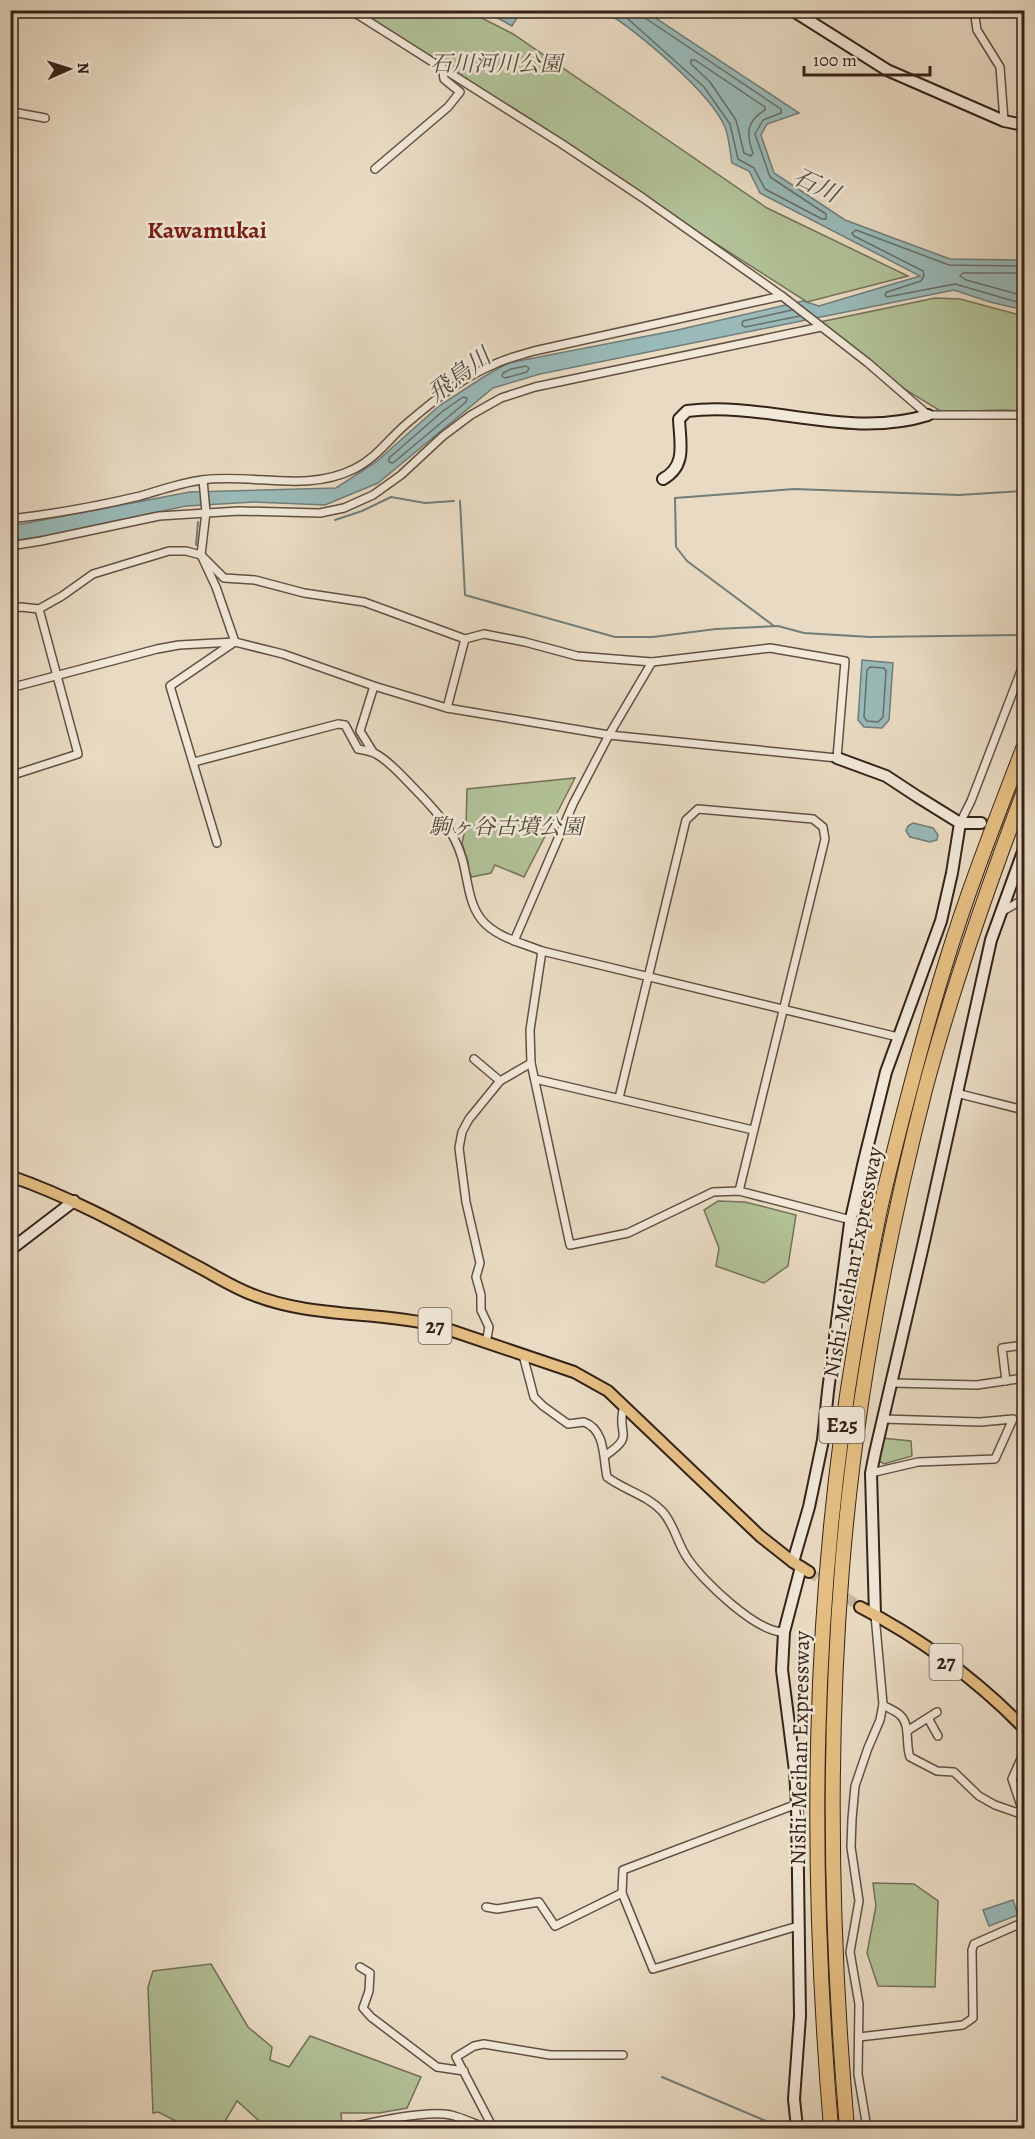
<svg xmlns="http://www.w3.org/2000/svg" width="1035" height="2139" font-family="Alegreya,'Noto Serif JP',serif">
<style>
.green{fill:#b2c197;stroke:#747258;stroke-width:1.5}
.water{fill:#99bab9;stroke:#717d79;stroke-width:1.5}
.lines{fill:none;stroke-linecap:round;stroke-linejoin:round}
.shore{stroke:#676e68;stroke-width:1.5}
.stream{stroke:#717d79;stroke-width:2}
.secondary-tunnel{stroke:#c5b6a1;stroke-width:10;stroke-dasharray:10 5;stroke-linecap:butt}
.primary-tunnel{stroke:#c5b6a1;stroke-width:10;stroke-dasharray:10 5;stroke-linecap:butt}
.street-casing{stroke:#625043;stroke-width:10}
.secondary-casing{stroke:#352218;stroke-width:14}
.primary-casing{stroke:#352218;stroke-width:14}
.highway-casing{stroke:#352218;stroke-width:16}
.street{stroke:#f1e8d8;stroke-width:7}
.secondary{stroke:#f1e8d8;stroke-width:10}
.primary{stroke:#e4be82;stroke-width:10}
.highway{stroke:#e4be82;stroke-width:14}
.labels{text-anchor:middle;stroke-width:5;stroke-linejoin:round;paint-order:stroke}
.shield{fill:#f1e8d8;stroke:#6d5d52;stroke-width:1.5}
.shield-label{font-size:21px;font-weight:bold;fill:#352218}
.park-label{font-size:22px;font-style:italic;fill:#544a38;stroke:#f1e8d8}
.street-label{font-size:22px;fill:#352218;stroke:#f1e8d8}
.water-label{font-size:24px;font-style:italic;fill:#535048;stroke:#f1e8d8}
.neighbourhood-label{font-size:24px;font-weight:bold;fill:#7a1f14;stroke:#f1e8d8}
</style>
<rect width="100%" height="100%" fill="#e9dbc3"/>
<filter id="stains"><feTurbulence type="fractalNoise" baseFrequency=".00333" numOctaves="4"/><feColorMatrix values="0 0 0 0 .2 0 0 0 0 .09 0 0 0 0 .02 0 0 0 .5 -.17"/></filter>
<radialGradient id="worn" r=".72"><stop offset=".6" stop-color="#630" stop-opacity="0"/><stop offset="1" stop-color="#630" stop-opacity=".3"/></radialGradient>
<g class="green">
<polygon points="353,11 468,11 513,34 767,208 908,276 807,302"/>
<polygon points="935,298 960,299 1024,316 1024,411 1002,410 942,412 906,390 820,322"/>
<polygon points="575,778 524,877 495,865 491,873 472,877 469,872 468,862 462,843 466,825 467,789"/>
<polygon points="718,1201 745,1202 796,1215 788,1266 764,1283 716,1266 719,1248 704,1210"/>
<polygon points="882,1438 911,1441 912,1456 884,1464 879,1461"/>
<polygon points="873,1883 914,1884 938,1901 935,1987 878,1986 867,1953 876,1906"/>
<polygon points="211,1964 248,2027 272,2047 270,2060 289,2067 310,2036 421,2077 407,2108 379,2113 341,2113 342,2128 267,2128 237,2101 221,2128 190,2128 158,2112 153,2113 148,1987 153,1971"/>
</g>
<g class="water">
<polygon points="485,11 521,11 512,26"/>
<path d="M604 11H645L799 113 767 124 761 135 774 173 845 220 950 259 1024 260V310L990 302 954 290 540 374 493 388 378 483 325 505 254 502 186 506 45 536 11 541V526L190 492 336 488 376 462 439 406 485 376 508 363 673 331 803 301 819 306 920 276 760 193 749 171 732 163C730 152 729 137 725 127 710 92 637 31 604 11Z"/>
<polygon points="862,660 893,663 889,720 882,728 864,727 858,720"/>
<polygon points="913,823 933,828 938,835 937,840 930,842 910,837 906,831 908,826"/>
<polygon points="1013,1900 1018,1915 989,1926 983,1910"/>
</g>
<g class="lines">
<g class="shore">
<polyline points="616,10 627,18 704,87 730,124 738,159 754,168 765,189 822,219 826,219 826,214 770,177 755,134 763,120 781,113 781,109 645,18 643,10"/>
<path d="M691 60H695L765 107V110C746 121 746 134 753 153L751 156 744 153 736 120 710 82 691 64Z"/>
<polyline points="1024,266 949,265 856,230 852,233 854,236 923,271 924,276 921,281 887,292 885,295 887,297 955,284 1024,304"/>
<polyline points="1024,273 963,273 960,276 966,280 1024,296"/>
<polyline points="792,310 743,321 742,325 745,327 800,316"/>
<polygon points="526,366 529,368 527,372 505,378 502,376 503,373 511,369"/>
<polygon points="463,397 467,398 466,402 393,463 389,462 389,458 443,411"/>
<polygon points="870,667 884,668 886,671 883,717 878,722 867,721 864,717 867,670"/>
</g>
<g class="stream">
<polyline points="460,501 465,595 615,637 653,637 716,629 778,626 804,633 870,637 1024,635"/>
<polyline points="335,520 362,511 391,497 425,503 454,501"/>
<polyline points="196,545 198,522"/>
<polyline points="774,626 687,561 676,547 675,498 794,489 959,495 1024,491"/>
<polyline points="662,2077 773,2124 794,2126"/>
</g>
<polyline class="secondary-tunnel" points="981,823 1024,822"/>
<polyline class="primary-tunnel" points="809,1572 860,1607"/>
<defs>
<g id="street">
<polyline points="347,10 360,16 562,144 643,198 782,296 868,363 928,415 1024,415"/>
<polyline points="974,10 977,30 1000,67 1004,121"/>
<polyline points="10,110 18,113 45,118"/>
<polyline points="375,169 448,107 460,92 444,79 442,67"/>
<polyline points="203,480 206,512 201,555 216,587 235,642"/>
<path d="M10 519C54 514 98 506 140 496 161 490 180 483 202 480 253 473 306 493 354 469 375 459 388 440 405 425 433 401 461 378 495 364 507 358 521 355 534 351L782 296"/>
<polyline points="10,546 41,541 159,516 239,511 320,513 344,508 373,495 401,475 443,436 471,415 501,398 535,387 821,327"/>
<polyline points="10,609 21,607 39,609 62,596 93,574 169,551 186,551 201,555 224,578 255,580 304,593 364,602 465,639 484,634 525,642 577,656 652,662 770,648 845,661 837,758 609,735 447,708 374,686 283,654 235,642 179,645 157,649 10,688"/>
<polyline points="447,708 465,639"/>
<polyline points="373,752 360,731 374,686"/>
<path d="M194 762 338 724 345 725 358 749C364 750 371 751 376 754 389 761 399 773 410 784 432 807 453 827 462 858 468 879 468 902 481 919 495 937 522 943 542 951L898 1037"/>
<polyline points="10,776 78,754 39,609"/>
<polyline points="960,823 971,801 1024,663"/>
<polyline points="217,843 170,686 233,643"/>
<polyline points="1003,911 1024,899"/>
<polyline points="514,941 573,804 609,735 652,662"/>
<polyline points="542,951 530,1030 531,1063 570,1245 628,1233 713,1192 739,1191 851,1220"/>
<polyline points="474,1059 500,1081 531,1063"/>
<polyline points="535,1079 753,1130"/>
<polyline points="956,1093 1024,1110"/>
<polyline points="619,1098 686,820 698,809 813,819 823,827 825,839 739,1191"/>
<polyline points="486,1343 489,1327 481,1310 481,1295 476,1277 480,1263 466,1202 459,1148 462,1132 469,1119 500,1081"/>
<path d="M523 1355 534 1397 543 1406 568 1424 584 1422C606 1430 603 1459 607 1477 624 1490 647 1495 662 1511 675 1525 677 1544 688 1559 703 1581 757 1633 784 1632"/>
<polyline points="1006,1381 1002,1348 1024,1345"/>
<polyline points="891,1383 977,1385 1024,1378"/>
<path d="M606 1455C637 1434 615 1435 624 1406"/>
<polyline points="871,1473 918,1462 995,1459 1013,1419 980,1422 883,1419"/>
<path d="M883 1705C888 1708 896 1711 900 1715 911 1725 905 1744 910 1757L937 1771 954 1772 979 1796 995 1805 1024 1815"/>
<polyline points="928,1718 938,1736"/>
<polyline points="907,1731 937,1712"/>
<polyline points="1024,1752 1012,1779 1024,1815"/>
<polyline points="797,1804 623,1870 622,1893 653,1969 798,1926"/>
<polyline points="1024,1894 1024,1900"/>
<polyline points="486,1907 497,1909 539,1902 555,1926 622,1893"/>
<polyline points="360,1967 370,1973 369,1991 363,2008 371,2017 437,2067 464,2071"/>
<polyline points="859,2037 963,2025 973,2018 972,1950 974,1944 1024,1922"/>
<path d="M348 2128C373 2122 426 2110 451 2115 463 2118 475 2124 487 2128"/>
<polyline points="493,2128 456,2057 474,2046 484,2044 550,2055 623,2055"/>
<polyline points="867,2128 858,2074 859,2004 850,1952 859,1901 851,1847 852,1819 855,1786 868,1748 880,1720 883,1704 875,1615"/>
</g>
<g id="secondary">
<polyline points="792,10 887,70 1004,121 1024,125"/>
<path d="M663 479C687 466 680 443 679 419L687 411C767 401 848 440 928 415"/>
<polyline points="960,823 981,823"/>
<polyline points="10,1250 74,1201"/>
<polyline points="793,1562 809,1507 823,1440 828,1391 850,1223 864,1161 886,1072 941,921 952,873 960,823 918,797 886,776 837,758"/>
<polyline points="875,1615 871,1473 875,1453 923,1246 991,940 1024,849"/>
<polyline points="797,2128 794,2099 800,2016 797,1804 795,1771 782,1670 784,1632 801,1567"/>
</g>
<g id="primary">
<path d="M10 1176C74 1198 132 1231 191 1263 211 1273 230 1286 251 1294 309 1318 375 1311 435 1325L574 1372 608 1391 760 1536 793 1562 809 1572"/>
<path d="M860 1607C920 1638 977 1680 1024 1728"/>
</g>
<g id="highway">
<path d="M831 2128C809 1864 811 1607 855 1345 864 1294 872 1242 884 1192 903 1114 923 1035 947 959 969 887 997 817 1024 746"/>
<path d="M847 2128C831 1942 827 1755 842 1568 855 1407 885 1246 925 1090 952 988 987 889 1024 791"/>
</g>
</defs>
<use href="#street" class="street-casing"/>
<use href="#secondary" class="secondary-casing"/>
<use href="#primary" class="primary-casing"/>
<use href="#highway" class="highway-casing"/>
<use href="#street" class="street"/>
<use href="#secondary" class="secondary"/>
<use href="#primary" class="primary"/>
<use href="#highway" class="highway"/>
</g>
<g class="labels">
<g class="shield">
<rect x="418.5" y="1308" width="33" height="36" rx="4.5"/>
<rect x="819.5" y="1407" width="45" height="36" rx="4.5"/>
<rect x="929.5" y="1644" width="33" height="36" rx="4.5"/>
</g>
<g class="shield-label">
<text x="435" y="1333">27</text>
<text x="842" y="1432">E25</text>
<text x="946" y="1669">27</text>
</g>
<g class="park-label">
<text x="496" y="71">石川河川公園</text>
<text x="506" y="834">駒ヶ谷古墳公園</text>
</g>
<g class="street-label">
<text transform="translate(852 1262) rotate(-79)" y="8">Nishi-Meihan Expressway</text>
<text transform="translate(799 1748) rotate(-89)" y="8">Nishi-Meihan Expressway</text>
</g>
<g class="water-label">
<text transform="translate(816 185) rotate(26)" y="8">石川</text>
<text transform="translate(459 375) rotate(-37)" y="8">飛鳥川</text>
</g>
<g class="neighbourhood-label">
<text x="207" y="238">Kawamukai</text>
</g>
</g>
<rect width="1035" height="2139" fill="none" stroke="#e9dbc3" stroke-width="36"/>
<rect x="12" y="12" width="1011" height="2115" fill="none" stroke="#352218" stroke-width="3"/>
<rect x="18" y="18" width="999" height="2103" fill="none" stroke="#352218" stroke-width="1.5"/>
<g transform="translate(69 69) rotate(87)" stroke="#f1e8d8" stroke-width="4.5" paint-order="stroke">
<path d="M0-4.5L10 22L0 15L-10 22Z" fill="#352218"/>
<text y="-9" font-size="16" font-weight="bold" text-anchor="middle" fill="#352218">N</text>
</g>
<path d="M804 66v9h126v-9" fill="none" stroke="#352218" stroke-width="3"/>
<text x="813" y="66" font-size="18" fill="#352218" stroke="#f1e8d8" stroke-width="4.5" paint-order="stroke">100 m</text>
<rect width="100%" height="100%" filter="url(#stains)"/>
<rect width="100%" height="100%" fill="url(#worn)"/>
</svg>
